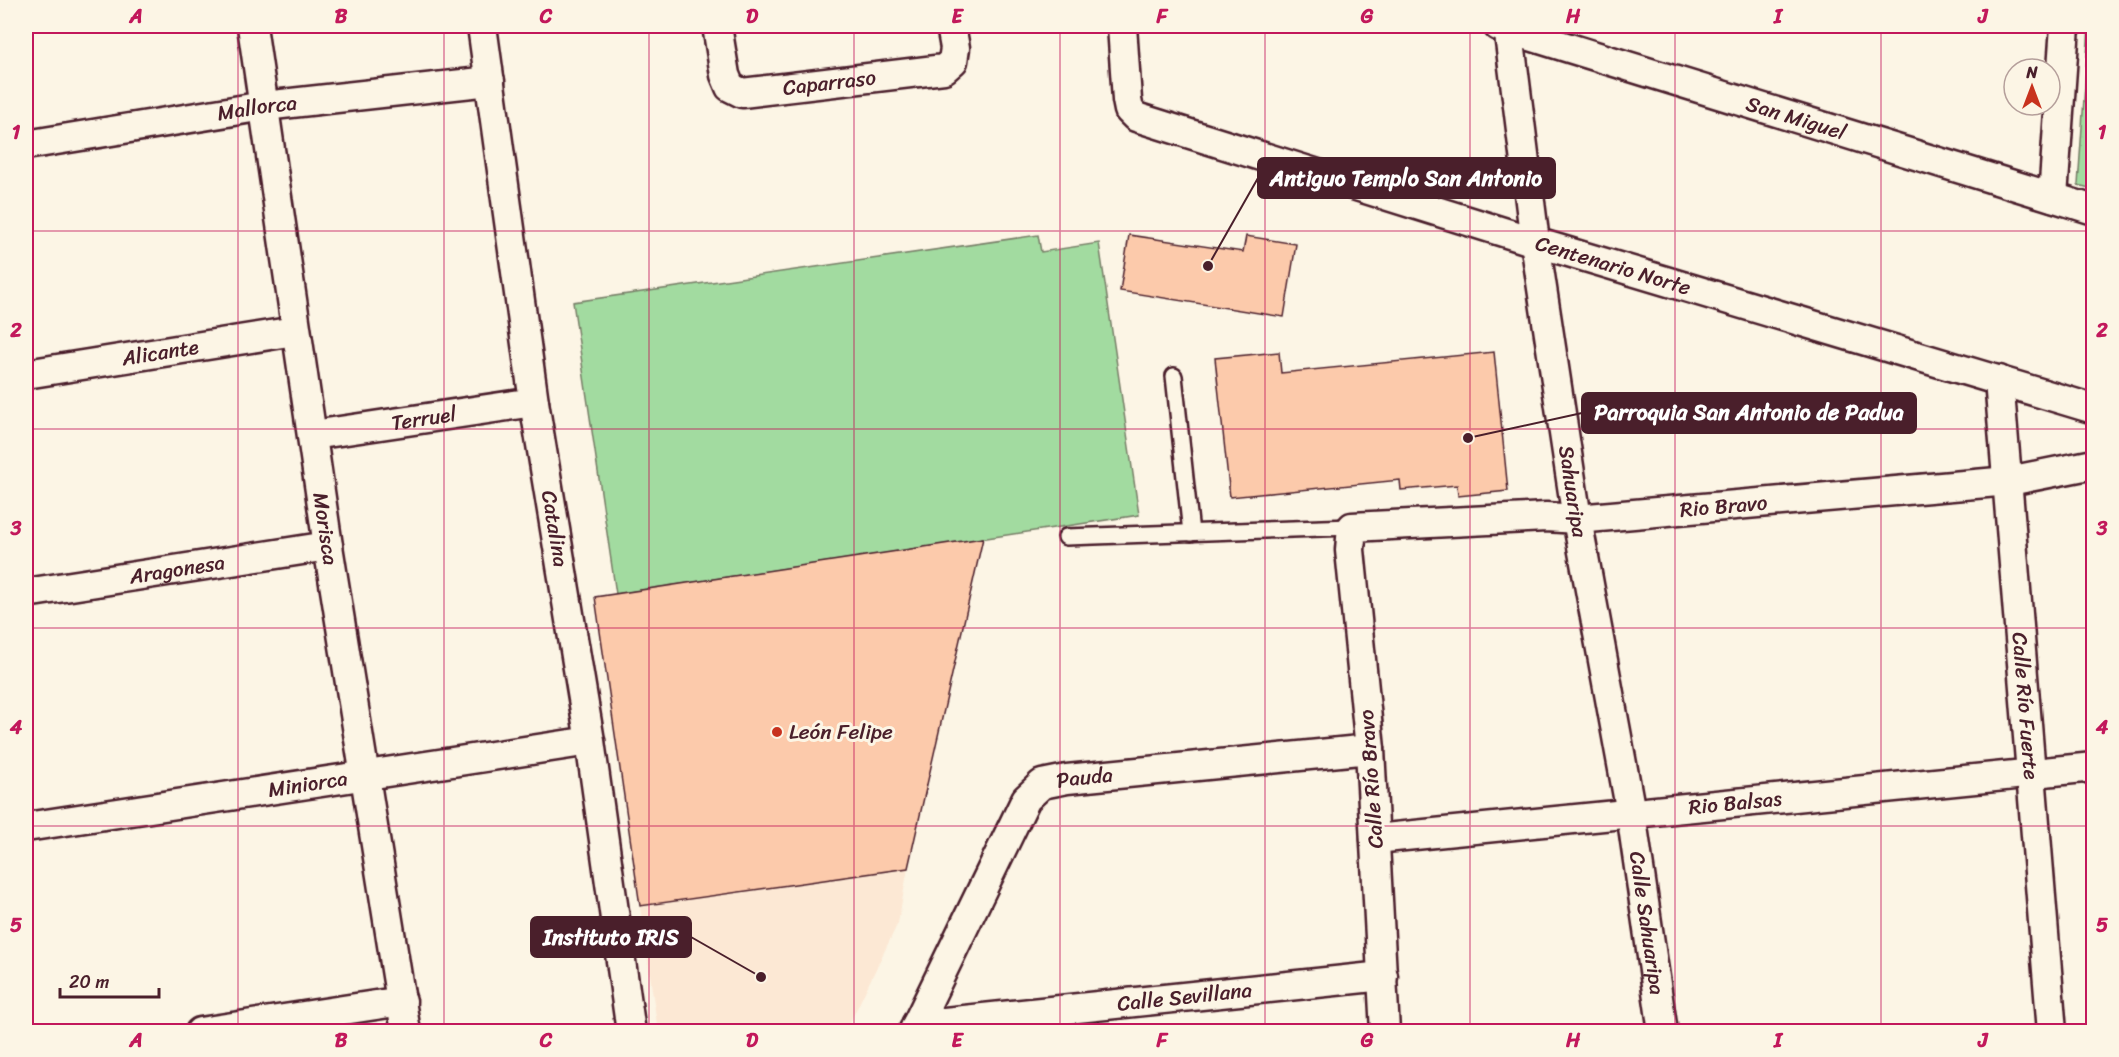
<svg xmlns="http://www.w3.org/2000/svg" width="2119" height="1057" font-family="Sriracha,sans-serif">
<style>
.built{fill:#fce8d4}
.green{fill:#a2dba0;stroke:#767d66;stroke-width:1.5}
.building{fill:#fccaab;stroke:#4a1f2b;stroke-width:1.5}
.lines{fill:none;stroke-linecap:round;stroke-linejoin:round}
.service-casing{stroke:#4a1f2b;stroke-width:20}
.minor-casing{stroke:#4a1f2b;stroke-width:33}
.service{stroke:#fcf5e5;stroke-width:15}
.minor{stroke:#fcf5e5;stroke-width:28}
.grid{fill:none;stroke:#c2185b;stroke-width:1.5;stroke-opacity:0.55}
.poi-dot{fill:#c8321e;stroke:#fcf5e5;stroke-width:2}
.labels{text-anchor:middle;stroke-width:6;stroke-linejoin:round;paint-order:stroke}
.street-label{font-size:21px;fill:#4a1f2b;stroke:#fcf5e5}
.poi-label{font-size:21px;fill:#4a1f2b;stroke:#fcf5e5;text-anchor:start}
.leader{fill:none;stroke:#4a1f2b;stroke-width:2}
.callout-dot{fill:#4a1f2b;stroke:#fcf5e5;stroke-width:2}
.callout{fill:#4a1f2b;stroke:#4a1f2b;stroke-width:2}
.callout-label{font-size:22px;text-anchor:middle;font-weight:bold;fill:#fff}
.neatline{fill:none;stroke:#c2185b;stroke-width:2}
.grid-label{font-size:20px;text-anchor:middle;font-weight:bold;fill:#c2185b}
</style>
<rect width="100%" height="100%" fill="#fcf5e5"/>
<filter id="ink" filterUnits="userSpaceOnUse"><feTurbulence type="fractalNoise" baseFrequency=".0167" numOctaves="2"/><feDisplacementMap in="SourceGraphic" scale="12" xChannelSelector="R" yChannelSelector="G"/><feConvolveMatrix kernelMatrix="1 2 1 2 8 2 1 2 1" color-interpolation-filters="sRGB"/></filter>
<g filter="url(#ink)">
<polygon class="built" points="908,868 898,923 846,1031 658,1031 640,906"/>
<g class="green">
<polygon points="2089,26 2094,26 2093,189 2078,185"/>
<polygon points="1038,235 1041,252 1099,243 1139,515 616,594 573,302"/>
</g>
<g class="building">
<polygon points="1129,235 1243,252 1246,236 1296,244 1284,317 1120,291"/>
<polygon points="1279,352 1281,373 1494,352 1508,491 1458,496 1457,485 1401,490 1400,480 1230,497 1215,358"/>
<polygon points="983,538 908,868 640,906 595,597"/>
</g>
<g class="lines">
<defs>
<g id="service">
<polyline points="1174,376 1191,533"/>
<polyline points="1066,537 1352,527"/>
</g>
<g id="minor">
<path id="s1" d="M252 26 328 546 406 1032"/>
<path id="s2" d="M482 26 534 402 590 741 631 1032"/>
<path id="s3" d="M717 26 725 75 730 87 742 93 944 69 953 61 955 48 951 26"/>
<path id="s4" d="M1122 26 1127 100 1129 110 1136 117 1535 242 2094 409"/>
<path id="s5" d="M1498 26 2094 210"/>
<path id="s6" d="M1508 26 1535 242 1577 519 1631 813 1663 1032"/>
<path id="s7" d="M26 145 264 106 490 81"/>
<polyline points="2053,197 2065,26"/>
<path id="s8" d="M26 374 295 331"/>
<path id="s9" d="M1999 380 2052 1032"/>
<path id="s10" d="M313 435 534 402"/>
<path id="s11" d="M26 593 328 546"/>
<path id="s12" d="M26 827 590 741"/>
<path id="s13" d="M1375 839 2094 767"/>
<path id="s14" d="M916 1025 1383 976"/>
<polyline points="200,1032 402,1001"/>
<path id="s15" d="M913 1032 1026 799 1042 784 1067 779 1370 749"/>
<path id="s16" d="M1385 1032 1370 749 1350 550 1352 527 1546 517 1577 519 2009 481 2094 464"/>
</g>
</defs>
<use href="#service" class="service-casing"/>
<use href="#minor" class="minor-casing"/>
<use href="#service" class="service"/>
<use href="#minor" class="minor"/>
</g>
</g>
<path class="grid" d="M238 26V1032M444 26V1032M649 26V1032M854 26V1032M1060 26V1032M1265 26V1032M1470 26V1032M1675 26V1032M1881 26V1032M26 231H2094M26 429H2094M26 628H2094M26 826H2094"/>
<circle class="poi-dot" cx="777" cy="732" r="6"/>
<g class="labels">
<g class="street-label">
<text dy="7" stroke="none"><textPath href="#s3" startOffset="164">Caparraso</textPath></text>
<text dy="7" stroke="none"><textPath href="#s7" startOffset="234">Mallorca</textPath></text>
<text dy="7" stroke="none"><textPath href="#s5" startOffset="312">San Miguel</textPath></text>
<text dy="7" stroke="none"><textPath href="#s4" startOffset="594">Centenario Norte</textPath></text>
<text dy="7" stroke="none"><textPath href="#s8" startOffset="136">Alicante</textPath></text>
<text dy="7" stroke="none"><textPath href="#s10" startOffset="112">Terruel</textPath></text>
<text dy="7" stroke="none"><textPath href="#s6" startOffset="470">Sahuaripa</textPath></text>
<text dy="7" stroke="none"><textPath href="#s16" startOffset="879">Rio Bravo</textPath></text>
<text dy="7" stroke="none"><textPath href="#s1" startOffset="508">Morisca</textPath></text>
<text dy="7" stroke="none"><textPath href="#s2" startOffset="508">Catalina</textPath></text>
<text dy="7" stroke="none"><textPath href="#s11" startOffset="153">Aragonesa</textPath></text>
<text dy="7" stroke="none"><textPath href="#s9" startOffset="327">Calle Río Fuerte</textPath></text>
<text dy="7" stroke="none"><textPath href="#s15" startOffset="324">Pauda</textPath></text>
<text transform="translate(1371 779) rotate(-94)" y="7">Calle Río Bravo</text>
<text dy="7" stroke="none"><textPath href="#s12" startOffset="285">Miniorca</textPath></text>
<text dy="7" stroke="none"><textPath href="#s13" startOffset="362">Rio Balsas</textPath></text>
<text dy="7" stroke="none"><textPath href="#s6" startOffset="908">Calle Sahuaripa</textPath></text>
<text dy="7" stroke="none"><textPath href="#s14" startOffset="270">Calle Sevillana</textPath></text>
</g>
<g class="poi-label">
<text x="789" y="739">León Felipe</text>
</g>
</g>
<path class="leader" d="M1208 266L1258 178M1468 438L1582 413M761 977L691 937"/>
<g class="callout-dot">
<circle cx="1208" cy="266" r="6"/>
<circle cx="1468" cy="438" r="6"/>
<circle cx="761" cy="977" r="6"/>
</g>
<g class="callout">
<rect x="1258" y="158" width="297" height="40" rx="6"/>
<rect x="1582" y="393" width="334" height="40" rx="6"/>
<rect x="531" y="917" width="160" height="40" rx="6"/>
</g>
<g class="callout-label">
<text x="1406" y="186">Antiguo Templo San Antonio</text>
<text x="1749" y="420">Parroquia San Antonio de Padua</text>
<text x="611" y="945">Instituto IRIS</text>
</g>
<rect width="2119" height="1057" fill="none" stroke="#fcf5e5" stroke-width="66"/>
<g transform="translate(2032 87)"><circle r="28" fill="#fcf5e5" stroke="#b59f9b" stroke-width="1.5"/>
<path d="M0-4.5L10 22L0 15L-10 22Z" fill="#c8321e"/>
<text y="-9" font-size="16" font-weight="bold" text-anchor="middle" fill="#4a1f2b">N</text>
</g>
<path d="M60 988v9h99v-9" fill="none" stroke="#4a1f2b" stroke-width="3"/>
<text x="69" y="988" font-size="18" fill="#4a1f2b" stroke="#fcf5e5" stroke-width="4.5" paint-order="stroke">20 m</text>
<rect x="33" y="33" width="2053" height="991" class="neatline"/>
<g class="grid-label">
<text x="136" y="23">A</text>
<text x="341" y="23">B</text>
<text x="546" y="23">C</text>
<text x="752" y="23">D</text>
<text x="957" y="23">E</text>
<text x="1162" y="23">F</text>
<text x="1367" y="23">G</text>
<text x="1573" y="23">H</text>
<text x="1778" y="23">I</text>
<text x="1983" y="23">J</text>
<text x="16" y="139">1</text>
<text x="2102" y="139">1</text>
<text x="16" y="337">2</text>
<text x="2102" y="337">2</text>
<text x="16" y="535">3</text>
<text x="2102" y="535">3</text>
<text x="16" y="734">4</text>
<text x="2102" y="734">4</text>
<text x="16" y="932">5</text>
<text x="2102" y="932">5</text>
<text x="136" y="1047">A</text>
<text x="341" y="1047">B</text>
<text x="546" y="1047">C</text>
<text x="752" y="1047">D</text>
<text x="957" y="1047">E</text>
<text x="1162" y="1047">F</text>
<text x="1367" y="1047">G</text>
<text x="1573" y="1047">H</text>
<text x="1778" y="1047">I</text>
<text x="1983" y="1047">J</text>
</g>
</svg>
